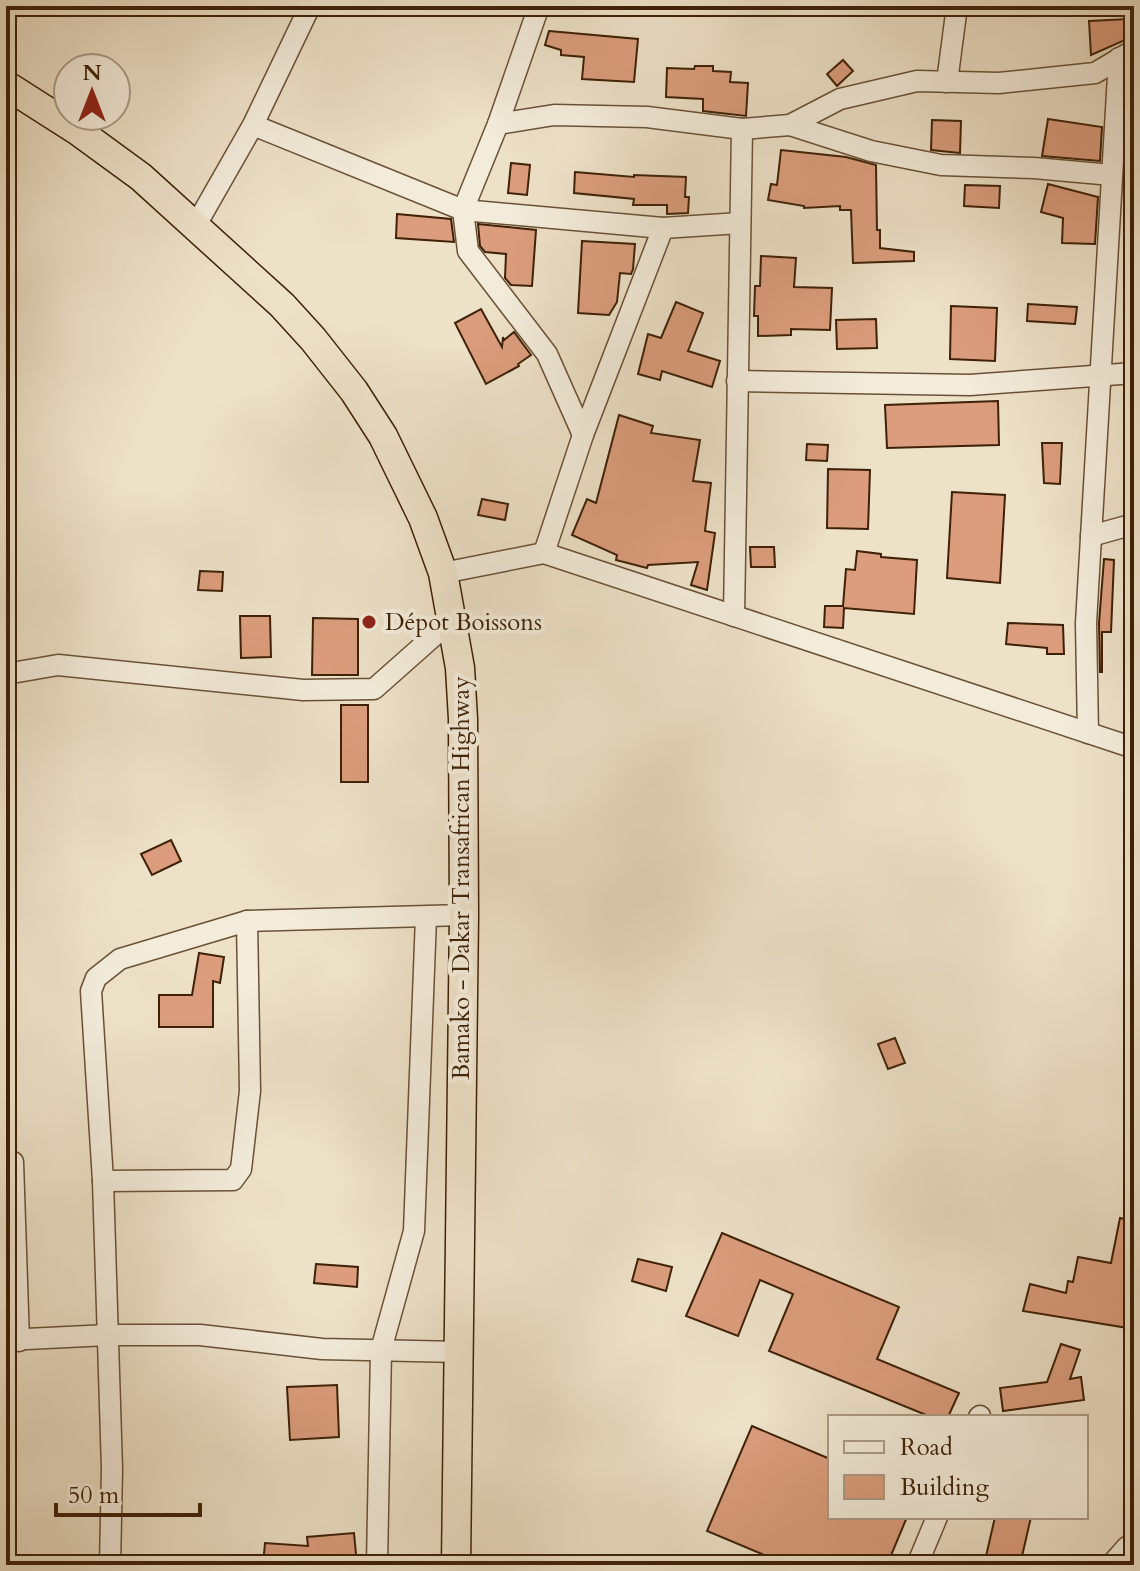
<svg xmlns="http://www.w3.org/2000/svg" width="1140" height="1571" font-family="Cardo,serif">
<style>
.building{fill:#db9d7d;stroke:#3e2106;stroke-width:2}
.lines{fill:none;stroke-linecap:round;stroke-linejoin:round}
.minor-casing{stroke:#6a5136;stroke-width:23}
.highway-casing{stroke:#3e2106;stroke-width:31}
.minor{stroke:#f3ecdb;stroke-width:20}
.highway{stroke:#ede1c8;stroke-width:28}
.poi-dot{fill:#8f2418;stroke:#f3ecdb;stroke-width:3}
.labels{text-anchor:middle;stroke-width:8;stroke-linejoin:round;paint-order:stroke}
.poi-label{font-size:24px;fill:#3e2106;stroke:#f3ecdb;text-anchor:start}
.street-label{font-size:24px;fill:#3e2106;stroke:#f3ecdb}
</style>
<rect width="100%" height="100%" fill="#ede1c8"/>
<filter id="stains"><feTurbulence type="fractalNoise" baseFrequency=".0025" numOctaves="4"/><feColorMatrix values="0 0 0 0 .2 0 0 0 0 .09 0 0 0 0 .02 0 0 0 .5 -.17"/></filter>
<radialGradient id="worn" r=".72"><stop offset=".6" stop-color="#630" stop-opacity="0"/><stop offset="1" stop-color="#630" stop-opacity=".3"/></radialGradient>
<g class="building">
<polygon points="1129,19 1132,37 1091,55 1089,21"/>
<polygon points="549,31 638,39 634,82 582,79 584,57 561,55 561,50 545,45"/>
<polygon points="843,60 853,71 837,86 827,74"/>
<polygon points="695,66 713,66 713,71 731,72 730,82 748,83 746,116 703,111 703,99 666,97 667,68 694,69"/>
<polygon points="1048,119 1102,127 1100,161 1042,156"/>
<polygon points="932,120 961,121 960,153 931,150"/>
<polygon points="781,150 846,157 876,165 877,230 880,230 880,248 914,252 914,261 853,263 851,210 840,210 840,206 804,208 804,206 768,200 771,184 777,185"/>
<polygon points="511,163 530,165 527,195 508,193"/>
<polygon points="575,172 634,177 634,175 686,177 685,197 689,197 688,213 667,214 667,205 633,205 634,199 574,193"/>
<polygon points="1048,184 1098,197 1095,244 1062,243 1063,218 1041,212"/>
<polygon points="965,185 1000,186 999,208 964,206"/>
<polygon points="397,214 451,219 454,242 396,238"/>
<polygon points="478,224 536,230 532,286 511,285 505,278 506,254 485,252 480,246"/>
<polygon points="582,241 635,244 633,269 631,274 620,273 617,302 609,315 578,313"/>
<polygon points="761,256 796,258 794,287 832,288 830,330 791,329 791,335 758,336 758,316 754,316 755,286 760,286"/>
<polygon points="676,302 703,313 688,351 720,361 712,387 662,371 660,380 638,374 648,334 661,338"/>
<polygon points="1028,304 1077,307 1075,324 1027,321"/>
<polygon points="951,306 997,308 995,361 950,359"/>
<polygon points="481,309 502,347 503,337 504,340 514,332 531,355 518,364 519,366 486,384 455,323"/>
<polygon points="876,319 877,348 837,349 836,320"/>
<polygon points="998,401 999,445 887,448 885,405"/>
<polygon points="619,415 653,426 651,433 700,440 693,481 711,483 705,531 715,533 707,590 691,585 698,562 648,565 647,568 616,560 617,555 572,535 587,499 596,503"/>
<polygon points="1042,443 1062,443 1060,484 1044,483"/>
<polygon points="807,444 828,445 827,461 806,460"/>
<polygon points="828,469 870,470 868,529 827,528"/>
<polygon points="952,492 1005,495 1000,583 947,578"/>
<polygon points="482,499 508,504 505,520 478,515"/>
<polygon points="750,547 774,547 775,567 751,567"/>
<polygon points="857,551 881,554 881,557 917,560 914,614 844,608 843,628 824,627 825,606 843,606 846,569 855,570"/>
<polygon points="1104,559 1114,560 1111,632 1102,632 1102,672 1100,672 1099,623"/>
<polygon points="200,571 223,572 222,591 198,590"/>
<polygon points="240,616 270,616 271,657 241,658"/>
<polygon points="313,618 358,619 358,675 312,675"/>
<polygon points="1008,623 1063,625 1064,654 1047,654 1047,648 1006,644"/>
<rect x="341" y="705" width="27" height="77"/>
<polygon points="171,840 181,861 152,875 141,854"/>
<polygon points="199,953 224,957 220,983 213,981 213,1027 159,1027 159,995 192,995"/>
<polygon points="895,1038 905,1063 888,1069 878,1044"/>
<polygon points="1120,1218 1134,1221 1134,1329 1023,1311 1030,1284 1066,1293 1068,1281 1073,1282 1078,1257 1111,1263"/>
<polygon points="722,1233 899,1307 877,1359 959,1393 948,1417 931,1417 769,1351 793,1294 760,1280 738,1336 686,1316"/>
<polygon points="638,1259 672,1267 666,1291 632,1281"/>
<polygon points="316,1264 358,1267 357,1287 314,1283"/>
<polygon points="1061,1344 1080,1350 1070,1379 1081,1377 1084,1400 1003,1411 1000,1388 1047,1382"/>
<polygon points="337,1385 339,1437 290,1440 287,1387"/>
<polygon points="752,1426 830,1459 830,1517 907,1517 887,1565 788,1565 707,1531"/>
<polygon points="995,1517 1031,1517 1020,1565 984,1565"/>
<polygon points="354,1533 357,1565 263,1565 265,1543 308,1546 307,1537"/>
</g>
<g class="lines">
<defs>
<g id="minor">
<polyline points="539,6 498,124 463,210 468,251 547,354 583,435"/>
<polyline points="947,82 957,6"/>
<polyline points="498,124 554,115 647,117 742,129 790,125 840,99 917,81 999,83 1095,73 1134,50"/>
<polyline points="253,125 463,210 663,228 740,223"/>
<polyline points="790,125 871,151 941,165 1034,168 1112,175"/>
<polyline points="196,225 253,125 310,6"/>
<polyline points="737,381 970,385 1134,373"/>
<polyline points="1091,536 1134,524"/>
<polyline points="544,553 583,435 663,228"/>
<polyline points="443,573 544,553 1134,748"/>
<polyline points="734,616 742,129"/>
<polyline points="6,674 58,665 303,690 374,689 453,619"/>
<polyline points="1088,733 1086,623 1119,58"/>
<polyline points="13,1162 19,1341"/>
<polyline points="103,1181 233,1180 241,1169 250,1091 247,921"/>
<polyline points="6,1340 108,1335 200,1335 322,1349 460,1352"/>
<polyline points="979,1417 980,1416"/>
<polyline points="110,1565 112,1469 103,1181 91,991 96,978 120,959 247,921 464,915"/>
<polyline points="377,1565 381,1350 414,1231 426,917"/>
<polyline points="917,1565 937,1517"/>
<polyline points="1111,1565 1127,1547 1134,1543"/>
</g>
<polyline id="highway" points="6,85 78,131 141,177 282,305 313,339 354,391 383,436 423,518 443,573 460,668 463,719 464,915 456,1565"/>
</defs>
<use href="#minor" class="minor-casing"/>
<use href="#highway" class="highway-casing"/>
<use href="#minor" class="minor"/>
<use href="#highway" class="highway"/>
</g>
<circle class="poi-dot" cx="369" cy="622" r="8"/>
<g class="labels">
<g class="poi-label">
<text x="385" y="630">Dépot Boissons</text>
</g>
<g class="street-label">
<text transform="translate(461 878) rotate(-90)" y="8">Bamako - Dakar Transafrican Highway</text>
</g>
</g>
<rect width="1140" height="1571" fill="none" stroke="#ede1c8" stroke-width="32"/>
<rect x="8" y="8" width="1124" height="1555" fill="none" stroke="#3e2106" stroke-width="4"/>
<rect x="16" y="16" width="1108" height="1539" fill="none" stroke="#3e2106" stroke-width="2"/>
<rect x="828" y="1415" width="260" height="104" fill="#f3ecdb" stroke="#ab9b86" stroke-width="2"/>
<rect x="844" y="1441" width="40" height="12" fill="#f3ecdb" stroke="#ab9b86" stroke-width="2"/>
<text x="900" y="1455" font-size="24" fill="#3e2106">Road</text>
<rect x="844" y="1475" width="40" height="24" fill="#db9d7d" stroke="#ab9b86" stroke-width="2"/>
<text x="900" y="1495" font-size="24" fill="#3e2106">Building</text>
<g transform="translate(92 92)"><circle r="38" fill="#f3ecdb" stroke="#ab9b86" stroke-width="2"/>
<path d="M0-6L14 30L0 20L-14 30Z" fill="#8f2418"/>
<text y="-12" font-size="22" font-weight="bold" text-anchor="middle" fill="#3e2106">N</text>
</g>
<path d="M56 1503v12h144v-12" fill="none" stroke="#3e2106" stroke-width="4"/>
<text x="68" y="1503" font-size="24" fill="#3e2106" stroke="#f3ecdb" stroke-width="6" paint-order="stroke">50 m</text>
<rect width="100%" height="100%" filter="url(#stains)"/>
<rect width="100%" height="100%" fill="url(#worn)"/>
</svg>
